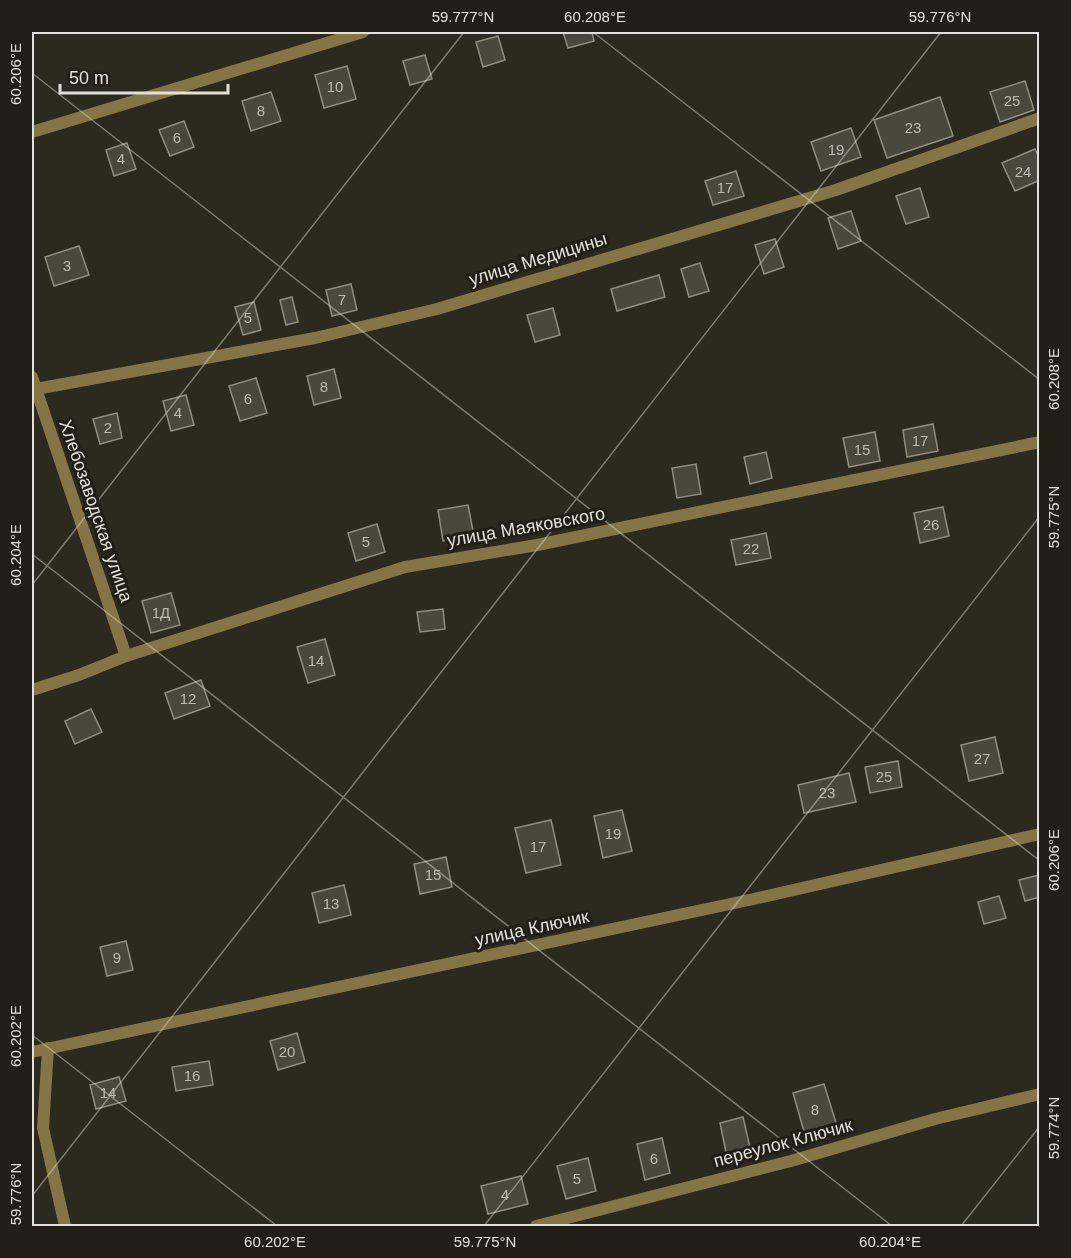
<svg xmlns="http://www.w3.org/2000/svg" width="1071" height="1258" font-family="Helvetica,sans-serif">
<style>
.building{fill:#4a473c;stroke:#908d81;stroke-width:1.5}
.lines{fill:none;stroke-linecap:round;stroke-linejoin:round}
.minor{stroke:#837546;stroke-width:12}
.ticks{fill:none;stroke:#e2e0da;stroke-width:1.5;stroke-opacity:0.45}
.labels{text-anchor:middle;stroke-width:6;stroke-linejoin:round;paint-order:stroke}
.number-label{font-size:15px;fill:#bcbab2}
.street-label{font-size:18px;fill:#e2e0da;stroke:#231f16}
.neatline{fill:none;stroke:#e2e0da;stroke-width:2}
.ticks-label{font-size:15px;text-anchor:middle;fill:#e2e0da}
</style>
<rect width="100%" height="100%" fill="#2c291f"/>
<g class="building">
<polygon points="563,32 592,32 594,41 568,48"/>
<polygon points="498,36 505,60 483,67 476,42"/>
<polygon points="425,55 432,79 410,85 403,61"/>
<polygon points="347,66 356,99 324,108 315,75"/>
<polygon points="1025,81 1034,110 1000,122 990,92"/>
<polygon points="271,92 281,121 251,131 242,101"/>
<polygon points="940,97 953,136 887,158 874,120"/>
<polygon points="184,121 194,147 170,156 159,130"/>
<polygon points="851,128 861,157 821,171 811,142"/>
<polygon points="127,143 136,169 114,176 106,150"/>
<polygon points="1035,149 1040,160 1040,180 1015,191 1002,163"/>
<polygon points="736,171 744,196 713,205 705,181"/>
<polygon points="920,188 929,217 906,224 896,196"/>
<polygon points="851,211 861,241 838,249 828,218"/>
<polygon points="775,239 784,267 764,274 755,245"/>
<polygon points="79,246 89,275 54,286 45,257"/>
<polygon points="700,263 709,291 689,297 681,269"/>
<polygon points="659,275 665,297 617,311 611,289"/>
<polygon points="351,284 357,310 332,316 326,290"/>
<polygon points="292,297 298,322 286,325 280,300"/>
<polygon points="254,302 261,330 243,335 235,307"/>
<polygon points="553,308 560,335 535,342 527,315"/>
<polygon points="334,369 341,398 314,405 307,376"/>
<polygon points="256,378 267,413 240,421 229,386"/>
<polygon points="186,395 194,425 171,431 163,401"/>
<polygon points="117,413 122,438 100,444 93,419"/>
<polygon points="933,424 938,451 907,457 903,430"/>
<polygon points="875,432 880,461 849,467 843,438"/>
<polygon points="766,452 772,478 750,484 744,457"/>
<polygon points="696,464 701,494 677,498 672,468"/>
<polygon points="468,505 474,536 443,541 438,510"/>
<polygon points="943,507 949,536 920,543 914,513"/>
<polygon points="377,524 385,552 356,561 348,533"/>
<polygon points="766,533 771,558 736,565 731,540"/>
<polygon points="171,593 180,625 151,633 142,601"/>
<polygon points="443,609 445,629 420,632 417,612"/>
<polygon points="325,639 335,675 308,683 297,647"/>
<polygon points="201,680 210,706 174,719 165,693"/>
<polygon points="91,709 102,732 75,744 65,721"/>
<polygon points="995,737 1003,773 969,781 961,745"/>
<polygon points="898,761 902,787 870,793 865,767"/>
<polygon points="849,773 856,802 804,813 798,785"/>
<polygon points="622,810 632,851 603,858 594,816"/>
<polygon points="551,820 561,865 526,873 515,828"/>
<polygon points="446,857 452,887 420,894 414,864"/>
<polygon points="1039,875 1040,897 1025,901 1019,880"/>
<polygon points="344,885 351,915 319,923 312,893"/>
<polygon points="999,896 1006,918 984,924 978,902"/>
<polygon points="126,941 133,970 107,976 100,947"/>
<polygon points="297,1033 305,1062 278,1070 270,1041"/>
<polygon points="209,1061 213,1085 176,1091 172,1067"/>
<polygon points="119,1077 126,1101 96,1109 90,1085"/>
<polygon points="824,1084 837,1126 805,1135 793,1093"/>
<polygon points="743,1117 751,1152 727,1157 720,1123"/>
<polygon points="662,1138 670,1173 645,1180 637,1144"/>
<polygon points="588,1158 596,1191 566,1199 557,1166"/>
<polygon points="521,1176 528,1204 488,1214 481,1186"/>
</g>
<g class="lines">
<g class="minor">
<polyline points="32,132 363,32"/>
<polyline points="32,377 126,656"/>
<polyline points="36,389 315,338 437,309 836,190 1040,118"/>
<polyline points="32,690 79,675 126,656 405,567 537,545 1040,442"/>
<polyline points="48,1048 43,1128 65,1226"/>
<polyline points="32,1052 749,900 1040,834"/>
<polyline points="536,1226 791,1161 935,1119 1040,1094"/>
</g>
</g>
<path class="ticks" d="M593 32 1040 380M32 73 1040 861M32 554 892 1226M32 585 464 32M32 1035 277 1226M32 1196 941 32M484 1226 1040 516M961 1226 1040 1126"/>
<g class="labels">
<g class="number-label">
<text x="335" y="92">10</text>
<text x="1012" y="106">25</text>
<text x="261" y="116">8</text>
<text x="913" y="133">23</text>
<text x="177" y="143">6</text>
<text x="836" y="155">19</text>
<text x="121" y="164">4</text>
<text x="1023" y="177">24</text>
<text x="725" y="193">17</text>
<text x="67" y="271">3</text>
<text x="342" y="305">7</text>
<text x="248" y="323">5</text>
<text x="324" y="392">8</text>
<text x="248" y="404">6</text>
<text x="178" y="418">4</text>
<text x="108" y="433">2</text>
<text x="920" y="446">17</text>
<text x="862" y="455">15</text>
<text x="931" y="530">26</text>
<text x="366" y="547">5</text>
<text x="751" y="554">22</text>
<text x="161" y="618">1Д</text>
<text x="316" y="666">14</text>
<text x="188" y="704">12</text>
<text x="982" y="764">27</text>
<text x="884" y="782">25</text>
<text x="827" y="798">23</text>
<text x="613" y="839">19</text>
<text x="538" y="852">17</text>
<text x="433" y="880">15</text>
<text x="331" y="909">13</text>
<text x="117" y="963">9</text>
<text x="287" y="1057">20</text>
<text x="192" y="1081">16</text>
<text x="108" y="1098">14</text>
<text x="815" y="1115">8</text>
<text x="654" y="1164">6</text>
<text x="577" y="1184">5</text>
<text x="505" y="1200">4</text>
</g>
<g class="street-label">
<text transform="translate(538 259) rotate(-17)" y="6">улица Медицины</text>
<text transform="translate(96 511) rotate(71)" y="6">Хлебозаводская улица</text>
<text transform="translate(526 527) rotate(-10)" y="6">улица Маяковского</text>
<text transform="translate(532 928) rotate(-12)" y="6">улица Ключик</text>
<text transform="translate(783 1143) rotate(-15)" y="6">переулок Ключик</text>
</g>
</g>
<rect width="1071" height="1258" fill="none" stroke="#231f16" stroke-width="66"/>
<path d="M60 84v9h168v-9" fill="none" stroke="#e2e0da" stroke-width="3"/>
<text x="69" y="84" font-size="18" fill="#e2e0da" stroke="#231f16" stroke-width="4.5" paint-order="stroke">50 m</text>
<rect x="33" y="33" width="1005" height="1192" class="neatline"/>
<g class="ticks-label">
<text x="463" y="22">59.777°N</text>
<text x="595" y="22">60.208°E</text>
<text x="940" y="22">59.776°N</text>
<text transform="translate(16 74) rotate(-90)" y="5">60.206°E</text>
<text transform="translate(1054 379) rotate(-90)" y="5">60.208°E</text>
<text transform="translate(1054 517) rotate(-90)" y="5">59.775°N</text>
<text transform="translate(16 555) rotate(-90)" y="5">60.204°E</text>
<text transform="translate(1054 860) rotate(-90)" y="5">60.206°E</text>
<text transform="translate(16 1036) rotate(-90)" y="5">60.202°E</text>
<text transform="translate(1054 1128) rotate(-90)" y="5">59.774°N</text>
<text transform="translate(16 1194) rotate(-90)" y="5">59.776°N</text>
<text x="275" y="1247">60.202°E</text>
<text x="485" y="1247">59.775°N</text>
<text x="890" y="1247">60.204°E</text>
</g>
</svg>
